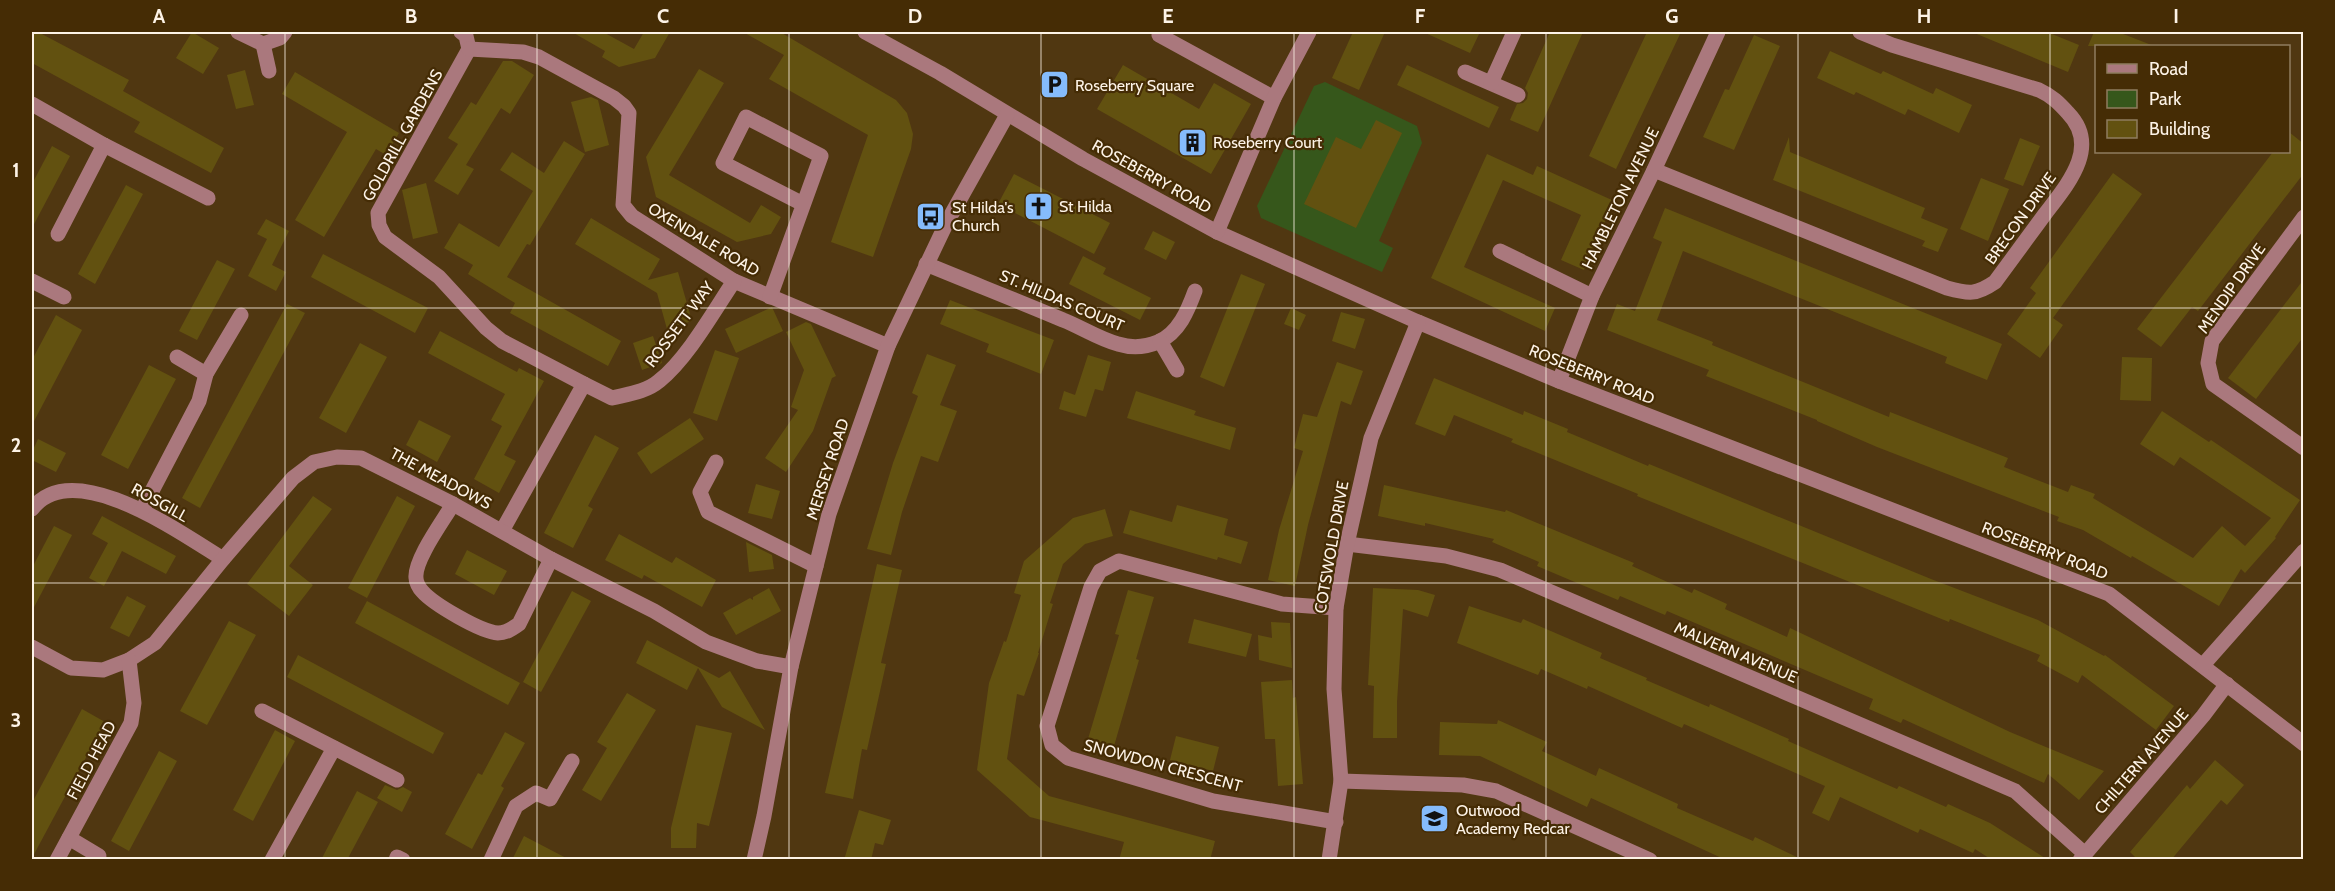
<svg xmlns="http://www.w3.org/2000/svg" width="2335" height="891" font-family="Cabin,sans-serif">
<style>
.green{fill:#36571b}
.building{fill:#625110}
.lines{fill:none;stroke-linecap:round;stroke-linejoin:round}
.minor{stroke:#aa787d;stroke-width:15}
.grid{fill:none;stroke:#fdf3e7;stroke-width:1.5;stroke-opacity:0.55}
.labels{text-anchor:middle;stroke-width:4.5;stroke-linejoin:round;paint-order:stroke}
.poi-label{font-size:16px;fill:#fdf3e7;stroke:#452c05;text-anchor:start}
.street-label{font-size:16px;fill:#fdf3e7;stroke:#452c05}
.neatline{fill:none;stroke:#fdf3e7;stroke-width:2}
.grid-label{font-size:20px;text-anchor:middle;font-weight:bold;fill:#fdf3e7}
</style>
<rect width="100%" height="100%" fill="#503711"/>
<polygon class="green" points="1325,82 1417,126 1422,143 1379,241 1393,248 1382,272 1261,218 1257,206 1314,86"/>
<g class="building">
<polygon points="32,32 38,32 129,80 123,91 224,148 211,173 134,132 140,122 32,63"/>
<polygon points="192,32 219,48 203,74 176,58"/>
<polygon points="572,32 603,32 634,49 644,32 670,32 655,58 619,67 602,57 605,51"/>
<polygon points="743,32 780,32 896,100 907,113 913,134 911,149 873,257 831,242 868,135 769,79 784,55"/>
<polygon points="1353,32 1385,32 1359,90 1332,78"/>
<polygon points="1423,32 1480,32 1470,53"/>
<polygon points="1550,32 1583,32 1538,132 1510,120 1517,104 1523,103 1527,99 1528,93 1525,88"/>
<polygon points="1647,32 1681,32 1616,169 1589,156"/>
<polygon points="1972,32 2047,32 2079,45 2068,72"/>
<polygon points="2094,32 2118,32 2154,46 2088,46"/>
<polygon points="1754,35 1780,46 1734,150 1703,137 1725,89 1729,90"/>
<polygon points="1830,51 1881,74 1883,71 1933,94 1936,88 1972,105 1959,133 1908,109 1905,115 1856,92 1854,95 1817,78"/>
<polygon points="503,61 512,61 534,75 510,114 501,108 466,165 474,169 458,195 434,181 458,144 448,138 471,102 476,105"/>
<polygon points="1123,65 1199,109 1214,83 1251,104 1211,174 1097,109"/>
<polygon points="1407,65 1499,107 1489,128 1397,85"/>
<polygon points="699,69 724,83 669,175 750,223 761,205 781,217 771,234 737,242 656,197 646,157"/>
<polygon points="245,70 254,105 236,109 227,75"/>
<polygon points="295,72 399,133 386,155 376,149 324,237 295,220 347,132 282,94"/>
<polygon points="591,97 598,100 609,145 585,152 571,102"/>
<polygon points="1376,120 1402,133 1356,228 1304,204 1336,137 1361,149"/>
<polygon points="2289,132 2304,144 2304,173 2198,311 2192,307 2161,347 2137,329 2273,152 2289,152"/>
<polygon points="1789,137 1790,152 1925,208 1921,218 1948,229 1938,252 1922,246 1925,241 1773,180"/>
<polygon points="2020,138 2040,146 2023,186 2004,179"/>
<polygon points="564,141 585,154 530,245 527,244 507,277 621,341 608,366 510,313 515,303 468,274 473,265 444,248 459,223 499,247 533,191 500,170 512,152 544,173"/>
<polygon points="52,146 70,156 32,228 32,184"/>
<polygon points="1487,154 1533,175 1537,166 1614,201 1584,270 1561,260 1581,215 1503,180 1464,267 1555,308 1545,331 1431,278"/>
<polygon points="2113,173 2142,194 2053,318 2063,325 2040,358 2007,334 2036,293 2030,288"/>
<polygon points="1014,174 1110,223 1094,254 998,204"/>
<polygon points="1981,178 2009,189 1988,241 1960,229"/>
<polygon points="426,183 438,233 413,239 402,190"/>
<polygon points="126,185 143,194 95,284 78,274"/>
<polygon points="1665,208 2002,344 1987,380 1945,363 1947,357 1683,251 1657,320 1713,342 1712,345 1889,417 1890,412 2008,458 2004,467 2068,492 2071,485 2095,494 2093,498 2193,558 2222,526 2245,546 2271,518 2180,457 2174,466 2140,444 2162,411 2209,442 2211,440 2300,500 2275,537 2276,538 2245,573 2241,569 2219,606 2132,556 2131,558 2083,530 2057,521 2059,517 1877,447 1817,421 1817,420 1706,376 1709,370 1607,330 1617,304 1635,311 1662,242 1653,238"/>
<polygon points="591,218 660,259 648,280 678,272 692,321 667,329 657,293 575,244"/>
<polygon points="266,219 289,231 272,265 286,272 276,291 248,276 267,239 257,234"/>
<polygon points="1153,231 1175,242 1166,260 1144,249"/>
<polygon points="323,254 428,308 415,333 311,277"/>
<polygon points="1083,256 1106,268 1103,274 1151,298 1140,320 1069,284"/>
<polygon points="217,260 235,269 197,340 179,331"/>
<polygon points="1241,274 1265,284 1224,387 1200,377"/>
<polygon points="2304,279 2304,336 2256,399 2228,378"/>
<polygon points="950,300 1054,340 1041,374 986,352 989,344 940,324"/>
<polygon points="287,304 305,313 200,508 182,498"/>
<polygon points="772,307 783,331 736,353 725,329"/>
<polygon points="1291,308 1306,315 1299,330 1284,324"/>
<polygon points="1341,312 1365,319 1355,349 1332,341"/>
<polygon points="56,315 82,330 32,425 32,360"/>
<polygon points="806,322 811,324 836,376 832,378 813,431 786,472 765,458 798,410 791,407 804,370 786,332"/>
<polygon points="440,331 517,372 519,368 544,381 504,455 516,461 499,493 474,479 502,426 491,420 505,394 428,353"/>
<polygon points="653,336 662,363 642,370 633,343"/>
<polygon points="360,343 387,357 346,433 319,418"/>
<polygon points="715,350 739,358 717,421 693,413"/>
<polygon points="927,354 956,365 940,405 957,411 938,462 921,456 902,512 891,555 867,549 893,463 918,396 912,393"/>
<polygon points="1088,355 1111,362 1103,391 1095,389 1086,417 1059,409 1064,391 1075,395"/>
<polygon points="2122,357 2152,358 2151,401 2120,400"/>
<polygon points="1337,362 1363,371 1351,405 1341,401 1308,525 1295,586 1268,580 1279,530 1303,451 1294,448 1303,414 1317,417"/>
<polygon points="149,365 176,379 128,469 101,455"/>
<polygon points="1434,378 1523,415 1524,411 1568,429 1567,432 1648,466 1649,464 1931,579 2038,620 2104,656 2105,655 2174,706 2156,730 2082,675 2078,683 2037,661 2040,655 1950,619 1949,622 1637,496 1638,494 1511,442 1513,439 1454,415 1445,436 1415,424"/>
<polygon points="1136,391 1196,411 1194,415 1236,428 1230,450 1127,418"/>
<polygon points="690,418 704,439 651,474 637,453"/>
<polygon points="419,420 451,436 437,462 406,445"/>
<polygon points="595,435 619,448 588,506 593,509 573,548 544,533"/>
<polygon points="38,439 66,453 56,472 32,460 32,452"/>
<polygon points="756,484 780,491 772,519 748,513"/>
<polygon points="1384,485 1505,512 1506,510 1634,563 1632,566 1692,593 1694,589 1727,604 1725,609 1787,637 1790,628 2010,732 2104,771 2079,800 2048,774 2044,783 1903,719 1901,723 1869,709 1873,699 1667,611 1665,615 1620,596 1618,600 1570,580 1537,566 1539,562 1492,542 1494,539 1425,523 1425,526 1378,516"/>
<polygon points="313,496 332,509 289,566 313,585 289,616 247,584"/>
<polygon points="397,496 415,506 367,598 348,588"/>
<polygon points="1177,505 1228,519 1224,535 1248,542 1241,564 1218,557 1217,560 1123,533 1130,510 1172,522"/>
<polygon points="1105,509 1113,536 1085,544 1063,564 1050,603 1053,604 1038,653 1039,653 1024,696 1017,694 1007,759 1049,796 1215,841 1210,860 1119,860 1124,842 1030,817 977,770 989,683 1004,641 1006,642 1021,595 1014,593 1024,561 1073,518"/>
<polygon points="102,516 176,556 166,574 122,551 104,586 89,578 108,543 92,534"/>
<polygon points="54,526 72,535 32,611 32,568"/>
<polygon points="619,534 672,563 676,557 716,580 702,607 644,575 642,579 605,560"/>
<polygon points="746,542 772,555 774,569 749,572"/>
<polygon points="467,550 507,571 494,595 455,574"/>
<polygon points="877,564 902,570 881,663 886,664 867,750 862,749 853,799 825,793"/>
<polygon points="769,588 781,611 736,635 723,613 750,598 753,600 753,597"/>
<polygon points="1373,588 1418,590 1435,595 1428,617 1403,609 1397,702 1397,738 1373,738 1374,686 1368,685"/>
<polygon points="1128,590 1154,597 1136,659 1139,660 1114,746 1088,739 1119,635 1115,634"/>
<polygon points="572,591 591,601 541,692 523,682"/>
<polygon points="127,596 146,606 129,637 110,628"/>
<polygon points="367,601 520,683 508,705 355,623"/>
<polygon points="1469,606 1521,623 1523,619 1602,653 1600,658 1647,678 1646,680 1709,707 1710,704 1789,739 1788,741 1897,789 1899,786 1946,807 1948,804 1990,823 2048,860 1992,860 1975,849 1973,853 1920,829 1918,833 1840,797 1829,821 1812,813 1825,786 1684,724 1682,728 1588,686 1587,689 1541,669 1538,675 1457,643"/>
<polygon points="1194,619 1252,634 1246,657 1188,643"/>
<polygon points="229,621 256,635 207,725 180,711"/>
<polygon points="1271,622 1290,623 1292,668 1259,660 1258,635 1272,638"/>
<polygon points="647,640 719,678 730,671 765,730 722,707 698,668 687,690 636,663"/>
<polygon points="298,655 444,733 433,754 287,677"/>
<polygon points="1292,680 1293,698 1296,697 1303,784 1278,786 1275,739 1265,739 1261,682"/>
<polygon points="627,693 656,710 601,801 582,790 607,748 597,742"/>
<polygon points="82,709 105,722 32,858 32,803"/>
<polygon points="1498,720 1547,742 1542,751 1596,776 1599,768 1678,804 1677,808 1753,841 1755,837 1803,860 1726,860 1591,798 1587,807 1480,756 1439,755 1440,722 1497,724"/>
<polygon points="696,725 732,733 709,826 697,823 696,848 671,848 671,828"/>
<polygon points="275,730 295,741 253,821 233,810"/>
<polygon points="505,732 525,743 501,786 504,788 472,849 445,834 478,773 482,775"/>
<polygon points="1176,736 1219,747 1213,771 1170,760"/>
<polygon points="159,751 177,761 129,851 111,841"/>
<polygon points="2215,760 2244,785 2227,805 2221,800 2171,860 2138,860 2130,852 2187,785 2190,789"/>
<polygon points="385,785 397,790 403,787 412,792 402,812 377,798"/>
<polygon points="357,791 378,802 347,860 321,860"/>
<polygon points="859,810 891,820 883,845 875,843 871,860 844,860"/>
<polygon points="524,836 570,860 512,860"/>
</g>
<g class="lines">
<g class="minor">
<polyline points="238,32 263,44 280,38 285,32"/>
<polyline points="461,32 466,36 469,49 378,213 379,225 385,237 439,277 486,328 502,341 584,384 502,531"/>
<polyline points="865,32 940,73 1083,159 1217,232 1418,322 1559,381 2109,594 2304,744"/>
<polyline points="1159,35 1274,98"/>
<polyline points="263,44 269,71"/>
<polyline points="469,49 523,52 539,57 614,98 624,106 629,113 623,205 632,216 734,281 888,346"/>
<polyline points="1465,72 1518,95"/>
<polyline points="1491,83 1514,32"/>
<polyline points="32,104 104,145 208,198"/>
<path d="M1654 170 1947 288C1969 294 1976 295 1995 282 2012 259 2028 237 2045 214 2067 185 2101 147 2068 113 2059 103 2052 96 2039 90L1892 45 1860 32"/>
<polyline points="2304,217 2212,341 2208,363 2213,384 2304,448"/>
<polyline points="1217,232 1274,98 1309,32"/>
<polyline points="58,234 104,145"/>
<polyline points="1500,251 1592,296"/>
<path d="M926 264C972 283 1018 301 1063 320 1081 327 1099 339 1118 344 1131 348 1146 347 1158 342 1179 333 1188 310 1195 291"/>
<polyline points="32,281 64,297"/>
<polyline points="770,297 821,156 746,117 723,163 803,204"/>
<polyline points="1160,341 1177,370"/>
<polyline points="177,357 206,374"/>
<polyline points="1559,381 1592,296 1654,170 1718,32"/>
<path d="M584 384 612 398C628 394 646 392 659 381 687 359 714 311 734 281"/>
<polyline points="716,462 700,492 708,512 816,566"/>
<path d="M453 504C443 521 414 560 416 578 416 582 419 588 422 591 433 604 481 632 498 633 507 633 513 628 519 624L551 559"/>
<path d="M32 509C73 455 182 534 223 559"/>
<polyline points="142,510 199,401 206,374 241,315"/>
<polyline points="1347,544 1446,556 1500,570 2015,791 2085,854"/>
<polyline points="1336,608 1282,604 1119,561 1100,571 1091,587 1047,726 1052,745 1068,758 1213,801 1336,822"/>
<polyline points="32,647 71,668 103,670 129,660 155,643 223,559 293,478 314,462 337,457 361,458 453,504 551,559 654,611 706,642 757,661 791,667"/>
<polyline points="2203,665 2304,551"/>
<polyline points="262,711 397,780"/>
<polyline points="1341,781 1463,785 1496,791 1650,860"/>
<polyline points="69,838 99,856"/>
<polyline points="57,860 131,723 134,703 129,660"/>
<polyline points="272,860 334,748"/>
<polyline points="396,860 397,857 403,860"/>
<polyline points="491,860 516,806 536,793 550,799 572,761"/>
<polyline points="754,860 764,816 791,667 829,514 888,346 946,224 1007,115"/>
<polyline points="1329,860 1341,781 1334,689 1336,608 1347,544 1371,438 1418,322"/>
<polyline points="2080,860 2203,716 2227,684"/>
</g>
</g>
<path class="grid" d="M285 32V860M537 32V860M789 32V860M1041 32V860M1294 32V860M1546 32V860M1798 32V860M2050 32V860M32 308H2304M32 583H2304"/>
<defs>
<symbol id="parking-square" viewBox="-11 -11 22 22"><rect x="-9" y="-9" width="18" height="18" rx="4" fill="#85bbfb" stroke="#452c05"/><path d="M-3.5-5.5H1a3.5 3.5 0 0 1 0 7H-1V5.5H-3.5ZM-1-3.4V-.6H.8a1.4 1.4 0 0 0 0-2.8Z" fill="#111"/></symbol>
<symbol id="building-square" viewBox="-11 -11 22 22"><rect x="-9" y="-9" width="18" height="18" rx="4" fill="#85bbfb" stroke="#452c05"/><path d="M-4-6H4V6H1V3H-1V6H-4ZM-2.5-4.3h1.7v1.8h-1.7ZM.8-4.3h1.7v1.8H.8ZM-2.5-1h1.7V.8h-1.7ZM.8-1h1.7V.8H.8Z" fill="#111"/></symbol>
<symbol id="church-square" viewBox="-11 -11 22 22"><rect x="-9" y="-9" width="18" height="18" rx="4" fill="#85bbfb" stroke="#452c05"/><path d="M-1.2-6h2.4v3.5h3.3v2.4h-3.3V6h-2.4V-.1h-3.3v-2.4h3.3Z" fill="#111"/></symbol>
<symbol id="bus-square" viewBox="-11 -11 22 22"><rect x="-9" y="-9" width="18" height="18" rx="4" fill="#85bbfb" stroke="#452c05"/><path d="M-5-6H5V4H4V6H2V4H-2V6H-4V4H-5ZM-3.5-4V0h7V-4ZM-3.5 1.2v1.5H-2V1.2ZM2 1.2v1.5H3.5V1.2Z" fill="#111"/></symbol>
<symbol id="school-square" viewBox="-11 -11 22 22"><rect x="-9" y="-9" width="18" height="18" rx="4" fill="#85bbfb" stroke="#452c05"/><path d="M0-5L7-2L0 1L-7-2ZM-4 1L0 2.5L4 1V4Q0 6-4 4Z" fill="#111"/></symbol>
</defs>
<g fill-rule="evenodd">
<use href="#parking-square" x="1038" y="68" width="33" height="33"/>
<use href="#building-square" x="1176" y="126" width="33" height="33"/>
<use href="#church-square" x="1022" y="190" width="33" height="33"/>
<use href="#bus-square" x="914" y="200" width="33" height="33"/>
<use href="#school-square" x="1418" y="802" width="33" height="33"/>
</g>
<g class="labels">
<g class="poi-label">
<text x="1075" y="91">Roseberry Square</text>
<text x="1213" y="148">Roseberry Court</text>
<text x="1059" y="212">St Hilda</text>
<text x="952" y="213">St Hilda's<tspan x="952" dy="18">Church</tspan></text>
<text x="1456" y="816">Outwood<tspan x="1456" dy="18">Academy Redcar</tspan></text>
</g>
<g class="street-label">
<text transform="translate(402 135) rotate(-61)" y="6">GOLDRILL GARDENS</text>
<text transform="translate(1152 176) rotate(29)" y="6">ROSEBERRY ROAD</text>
<text transform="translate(1620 198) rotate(-64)" y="6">HAMBLETON AVENUE</text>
<text transform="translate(2020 218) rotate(-54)" y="6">BRECON DRIVE</text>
<text transform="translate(704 239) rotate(31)" y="6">OXENDALE ROAD</text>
<text transform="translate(2231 288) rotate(-55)" y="6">MENDIP DRIVE</text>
<text transform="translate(1062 300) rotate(23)" y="6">ST. HILDAS COURT</text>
<text transform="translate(679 324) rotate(-53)" y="6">ROSSETT WAY</text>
<text transform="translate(1592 374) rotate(22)" y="6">ROSEBERRY ROAD</text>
<text transform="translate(827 469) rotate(-72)" y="6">MERSEY ROAD</text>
<text transform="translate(441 478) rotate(28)" y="6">THE MEADOWS</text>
<text transform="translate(160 502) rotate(29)" y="6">ROSGILL</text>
<text transform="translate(1331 547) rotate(-80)" y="6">COTSWOLD DRIVE</text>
<text transform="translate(2045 550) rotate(21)" y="6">ROSEBERRY ROAD</text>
<text transform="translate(1736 652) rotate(23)" y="6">MALVERN AVENUE</text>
<text transform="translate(91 760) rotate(-62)" y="6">FIELD HEAD</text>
<text transform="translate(2141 761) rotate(-49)" y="6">CHILTERN AVENUE</text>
<text transform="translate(1163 765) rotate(15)" y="6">SNOWDON CRESCENT</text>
</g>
</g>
<rect width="2335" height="891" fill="none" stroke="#452c05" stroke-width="66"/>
<rect x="2095" y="45" width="195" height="108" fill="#452c05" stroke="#8f7c5f" stroke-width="1.5"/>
<rect x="2107" y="64" width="30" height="9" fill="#aa787d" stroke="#8f7c5f" stroke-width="1.5"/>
<text x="2149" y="75" font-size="18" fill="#fdf3e7">Road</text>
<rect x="2107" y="90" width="30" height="18" fill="#36571b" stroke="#8f7c5f" stroke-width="1.5"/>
<text x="2149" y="105" font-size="18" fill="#fdf3e7">Park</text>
<rect x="2107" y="120" width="30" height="18" fill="#625110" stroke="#8f7c5f" stroke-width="1.5"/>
<text x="2149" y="135" font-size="18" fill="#fdf3e7">Building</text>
<rect x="33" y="33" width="2269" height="825" class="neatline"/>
<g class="grid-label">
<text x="159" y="23">A</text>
<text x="411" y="23">B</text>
<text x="663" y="23">C</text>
<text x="915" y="23">D</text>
<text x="1168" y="23">E</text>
<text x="1420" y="23">F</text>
<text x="1672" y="23">G</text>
<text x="1924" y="23">H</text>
<text x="2176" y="23">I</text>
<text x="16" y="177">1</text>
<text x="16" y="452">2</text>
<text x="16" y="727">3</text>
</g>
</svg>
